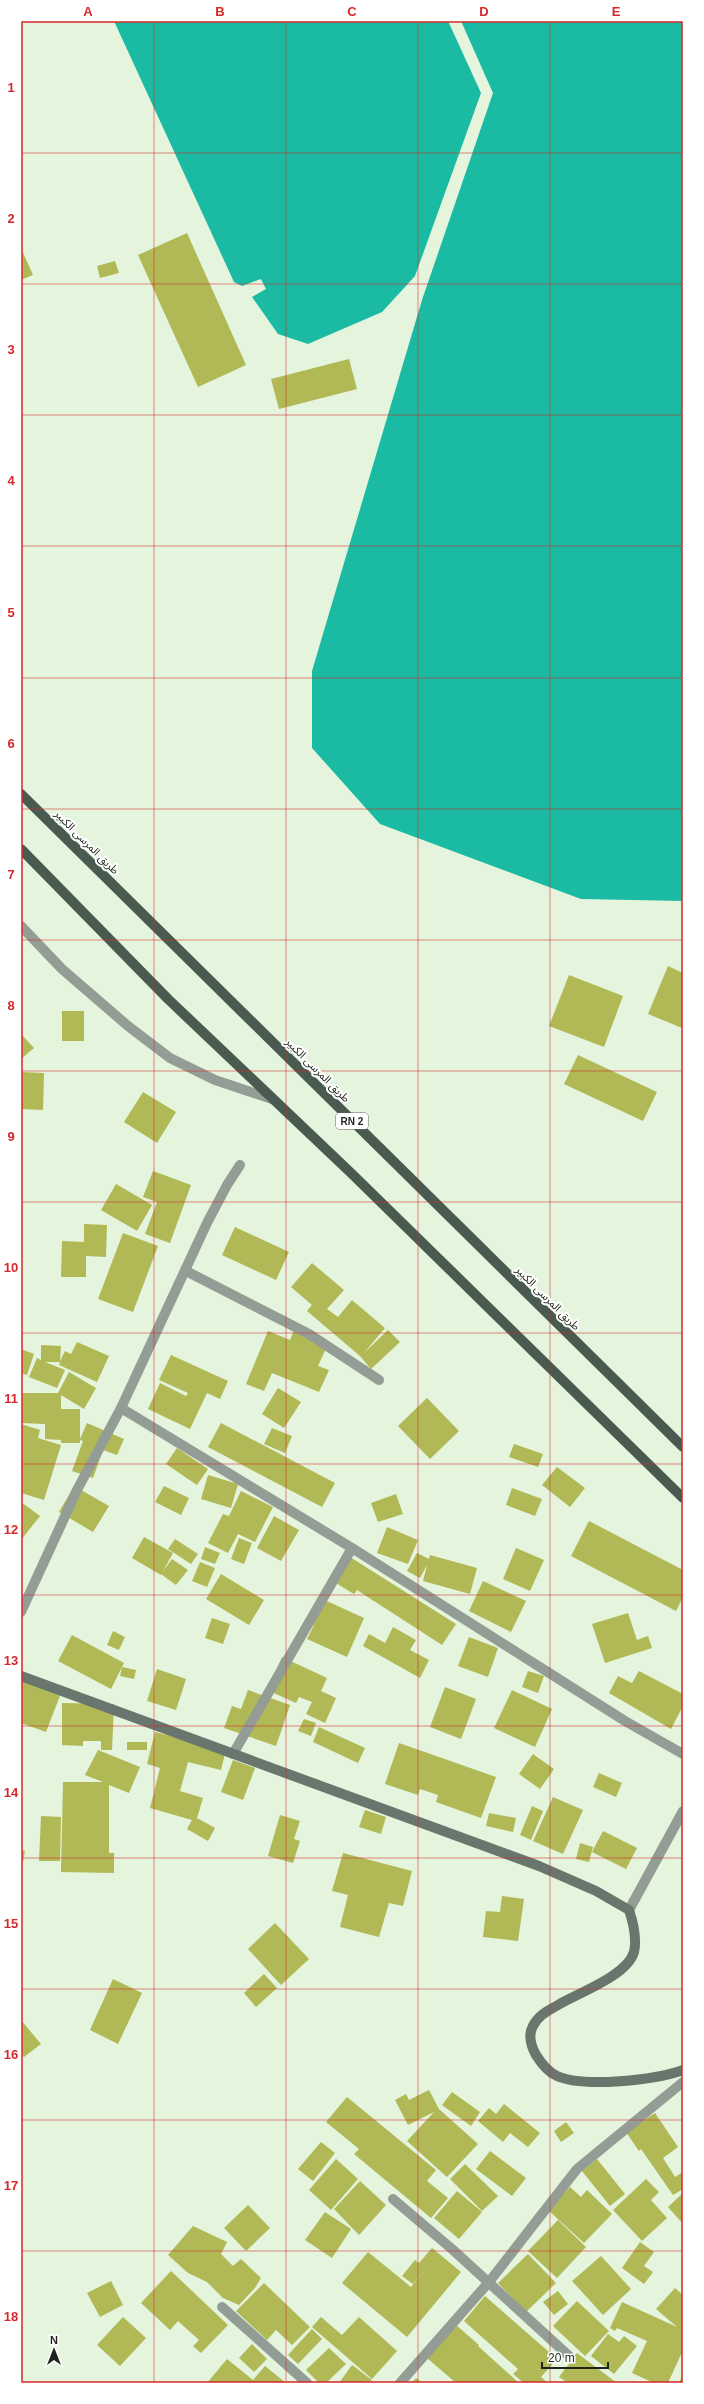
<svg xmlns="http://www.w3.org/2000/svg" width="704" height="2404" font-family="Arial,'Noto Sans Arabic',sans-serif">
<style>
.water{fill:#1bbaa3}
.building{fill:#b0b955}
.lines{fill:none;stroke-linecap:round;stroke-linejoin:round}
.minor{stroke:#939d96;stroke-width:10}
.secondary{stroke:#68766d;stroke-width:10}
.primary{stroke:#495b50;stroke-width:10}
.grid{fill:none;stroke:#d62828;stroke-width:1;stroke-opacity:0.55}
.labels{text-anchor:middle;stroke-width:4;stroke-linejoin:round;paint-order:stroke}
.shield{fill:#fff;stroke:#626660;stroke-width:1}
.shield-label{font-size:10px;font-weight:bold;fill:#1e241c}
.street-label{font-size:11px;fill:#1e241c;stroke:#fff}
.neatline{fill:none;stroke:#d62828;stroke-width:1.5}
.grid-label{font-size:13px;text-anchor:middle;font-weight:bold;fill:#d62828}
</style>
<rect width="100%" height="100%" fill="#e4f4dd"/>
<g class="water">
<polygon points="114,21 448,21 481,93 415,276 382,312 308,344 278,334 252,297 266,289 261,279 242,286 234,282"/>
<polygon points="461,21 683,21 683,901 581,899 380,824 312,748 312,671 422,300 493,93"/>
</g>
<g class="building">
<polygon points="187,233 246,365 198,387 138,255"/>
<polygon points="21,248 33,275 21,280"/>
<polygon points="115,261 119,273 100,278 97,266"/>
<polygon points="349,359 357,389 279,409 271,379"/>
<polygon points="668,966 683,973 682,1028 648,1014"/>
<polygon points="569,975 623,996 604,1047 549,1026"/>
<rect x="62" y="1011" width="22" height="30"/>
<polygon points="21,1034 34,1048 21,1059"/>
<polygon points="578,1055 657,1092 643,1121 564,1084"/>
<polygon points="21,1072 44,1073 43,1110 21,1109"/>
<polygon points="143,1092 176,1112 157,1143 124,1122"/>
<polygon points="153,1171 191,1185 170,1243 145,1234 157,1202 143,1197"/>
<polygon points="116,1184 152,1205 137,1231 101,1210"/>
<polygon points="84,1224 107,1225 106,1257 86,1256 86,1277 61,1277 62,1241 84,1242"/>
<polygon points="235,1227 289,1252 276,1280 222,1255"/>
<polygon points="123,1233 158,1246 133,1312 98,1299"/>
<polygon points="312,1263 344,1290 327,1309 338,1317 352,1300 385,1328 364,1353 388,1330 400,1342 371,1369 360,1356 307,1311 312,1305 291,1287"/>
<polygon points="295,1328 329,1342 318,1366 329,1370 319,1392 272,1373 264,1391 246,1384 268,1331 290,1340"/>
<polygon points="77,1342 109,1356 97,1382 59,1365 60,1362 45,1362 65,1370 57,1388 29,1377 37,1358 41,1360 41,1345 61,1346 60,1361 65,1351 71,1354"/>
<polygon points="21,1349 34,1354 27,1375 21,1373"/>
<polygon points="171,1355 228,1381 220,1399 207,1393 190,1429 148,1409 160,1383 186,1396 188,1393 159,1380"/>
<polygon points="69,1372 96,1388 84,1409 61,1395 61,1409 80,1409 80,1439 87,1423 124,1439 117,1455 103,1450 93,1478 72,1471 83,1441 80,1440 80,1443 61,1443 61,1440 45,1439 45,1424 21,1423 21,1393 58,1393"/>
<polygon points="278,1388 301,1402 284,1428 262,1414"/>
<polygon points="427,1398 459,1431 430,1459 398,1426"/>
<polygon points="221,1423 335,1483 322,1507 208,1447"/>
<polygon points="21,1424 40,1430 38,1438 61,1445 44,1500 21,1493"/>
<polygon points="272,1428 292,1436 285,1453 264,1444"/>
<polygon points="514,1444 543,1454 538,1467 509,1457"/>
<polygon points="177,1448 208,1469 197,1485 166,1464"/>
<polygon points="557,1467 585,1488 570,1507 542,1485"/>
<polygon points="208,1475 238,1484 231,1508 201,1499"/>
<polygon points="74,1486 109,1506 93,1532 59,1512"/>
<polygon points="164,1486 189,1498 181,1515 155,1502"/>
<polygon points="512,1488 542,1499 535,1516 506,1505"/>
<polygon points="241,1491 273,1507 255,1542 238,1534 228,1553 208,1543 223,1514 229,1516"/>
<polygon points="396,1494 403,1514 378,1522 371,1503"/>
<polygon points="21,1502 40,1516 21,1540"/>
<polygon points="274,1516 299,1530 281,1561 257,1548"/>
<polygon points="589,1521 683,1570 683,1597 676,1611 571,1556"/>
<polygon points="387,1527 418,1540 408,1564 377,1553"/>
<polygon points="144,1537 173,1553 161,1575 132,1558"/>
<polygon points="239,1538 252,1543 244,1564 231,1559"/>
<polygon points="175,1539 198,1554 191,1564 168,1549"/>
<polygon points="205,1547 220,1553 215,1564 201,1559"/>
<polygon points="516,1548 544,1560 530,1591 503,1579"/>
<polygon points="417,1553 429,1559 430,1555 477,1568 470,1594 423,1581 427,1565 420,1578 407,1571"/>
<polygon points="350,1557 456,1624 442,1645 357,1590 354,1594 334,1582"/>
<polygon points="172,1559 188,1570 176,1585 161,1574"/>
<polygon points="200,1562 215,1568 207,1587 192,1581"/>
<polygon points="221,1574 264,1600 249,1625 206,1599"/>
<polygon points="483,1581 526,1601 511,1632 469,1611"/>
<polygon points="318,1597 364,1618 347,1657 307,1639 314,1625 307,1622"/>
<polygon points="628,1613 637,1640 648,1636 652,1648 605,1663 592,1624"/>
<polygon points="212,1618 230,1624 223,1644 205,1638"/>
<polygon points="393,1627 416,1640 410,1650 429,1660 420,1678 363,1646 369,1634 385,1643"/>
<polygon points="113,1631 125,1637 119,1650 107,1645"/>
<polygon points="72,1635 124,1663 111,1689 58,1661"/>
<polygon points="469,1637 498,1648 488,1677 458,1666"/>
<polygon points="282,1657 327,1678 321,1691 336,1698 325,1723 306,1714 312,1702 299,1697 296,1703 267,1690"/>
<polygon points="122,1667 136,1670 134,1679 120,1676"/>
<polygon points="157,1669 186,1679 176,1710 147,1701"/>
<polygon points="528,1671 544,1676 538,1693 522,1687"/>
<polygon points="639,1671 683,1694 683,1706 671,1729 609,1693 618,1676 632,1683"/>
<polygon points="21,1677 61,1693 46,1732 21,1723"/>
<polygon points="445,1687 476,1699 461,1739 430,1727"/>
<polygon points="248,1690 290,1705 276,1746 224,1728 232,1706 241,1709"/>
<polygon points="512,1690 552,1709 535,1747 494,1728"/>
<polygon points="62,1703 114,1704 112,1750 101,1750 101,1741 83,1741 83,1746 62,1745"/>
<polygon points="304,1719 316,1723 311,1736 298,1731"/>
<polygon points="319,1727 365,1748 358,1763 313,1742"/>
<polygon points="155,1732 226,1750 221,1770 188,1762 180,1791 203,1798 197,1818 215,1828 208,1841 187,1829 192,1820 150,1808 160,1768 147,1764"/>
<rect x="127" y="1742" width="20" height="8"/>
<polygon points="399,1743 496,1777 481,1818 436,1802 438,1795 420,1789 418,1795 385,1784"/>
<polygon points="98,1750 140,1767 129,1793 109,1785 109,1853 114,1853 114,1873 61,1872 63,1782 103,1782 85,1775"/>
<polygon points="533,1754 554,1769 540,1789 519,1774"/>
<polygon points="233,1760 255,1768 243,1800 221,1792"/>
<polygon points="599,1773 622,1783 616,1797 593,1787"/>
<polygon points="553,1797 583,1810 563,1854 533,1841"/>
<polygon points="532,1806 543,1811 531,1840 520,1835"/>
<polygon points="365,1810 386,1817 381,1834 359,1827"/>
<polygon points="489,1813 516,1818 513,1832 486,1826"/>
<polygon points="280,1815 300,1821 294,1839 300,1841 293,1863 268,1856"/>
<polygon points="41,1816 61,1817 60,1861 39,1861"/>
<polygon points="603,1831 637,1848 626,1869 592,1852"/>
<polygon points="580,1843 593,1847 589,1862 576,1859"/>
<polygon points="21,1850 25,1851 22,1867 21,1867"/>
<polygon points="343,1853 412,1871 403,1906 389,1903 379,1937 340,1927 348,1895 332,1891"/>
<polygon points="502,1896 524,1899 518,1941 483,1937 486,1911 500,1912"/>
<polygon points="275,1923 309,1959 281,1985 248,1949"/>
<polygon points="264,1974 277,1988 256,2007 244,1993"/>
<polygon points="113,1979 142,1993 118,2044 90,2030"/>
<polygon points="21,2020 41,2044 24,2057 21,2054"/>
<polygon points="429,2090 439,2109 478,2144 447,2177 407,2141 434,2112 408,2125 395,2100 406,2094 409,2100"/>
<polygon points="452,2092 480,2112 471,2126 442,2105"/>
<polygon points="347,2097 436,2170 427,2181 448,2198 431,2218 354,2154 359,2149 326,2122"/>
<polygon points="504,2104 540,2133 528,2147 510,2133 503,2142 478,2121 489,2108 496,2114"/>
<polygon points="655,2113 678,2147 663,2158 675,2177 683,2172 683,2189 673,2195 641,2149 639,2151 626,2132"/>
<polygon points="566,2122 574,2133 561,2142 554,2131"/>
<polygon points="321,2142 335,2153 313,2181 298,2169"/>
<polygon points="490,2151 526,2178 512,2196 476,2169"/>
<polygon points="336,2159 358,2179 331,2210 309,2190"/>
<polygon points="597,2159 625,2194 610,2206 582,2171"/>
<polygon points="465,2164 498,2196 482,2211 450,2179"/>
<polygon points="646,2179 659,2192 651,2200 667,2218 642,2241 613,2210"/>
<polygon points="360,2181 386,2205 359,2235 334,2209"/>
<polygon points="570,2187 581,2197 587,2190 612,2214 584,2243 548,2210"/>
<polygon points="457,2191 482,2212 459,2239 434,2218"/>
<polygon points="683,2193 683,2224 668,2207"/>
<polygon points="248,2205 270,2228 246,2251 224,2228"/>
<polygon points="325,2212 351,2229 332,2258 305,2240"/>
<polygon points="558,2220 586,2247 557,2278 528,2251"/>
<polygon points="193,2226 227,2242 221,2254 233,2266 241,2259 261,2278 255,2288 239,2305 223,2298 207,2282 188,2273 168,2255"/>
<polygon points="640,2242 654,2252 644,2266 653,2272 644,2284 622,2268"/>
<polygon points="432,2248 461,2272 407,2337 342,2283 368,2252 411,2287 426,2269 413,2284 402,2276 415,2260 419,2263"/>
<polygon points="528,2254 556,2283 526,2312 498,2283"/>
<polygon points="601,2256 631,2289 603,2315 572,2281"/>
<polygon points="171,2271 228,2325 201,2353 193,2346 199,2340 178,2321 170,2330 141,2303"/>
<polygon points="111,2281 123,2305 100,2317 87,2293"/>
<polygon points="264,2283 310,2327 292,2345 276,2330 267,2340 236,2311"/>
<polygon points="675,2288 683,2295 683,2350 668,2383 654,2383 632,2373 647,2341 617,2328 615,2331 610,2328 622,2302 677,2327 656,2309"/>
<polygon points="558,2291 568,2304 554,2315 543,2302"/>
<polygon points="485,2296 557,2359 541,2377 548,2383 524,2383 513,2374 518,2369 464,2321"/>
<polygon points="577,2301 609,2331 585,2356 553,2326"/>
<polygon points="123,2317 146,2338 120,2366 97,2345"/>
<polygon points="321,2317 342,2335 359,2317 397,2351 372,2379 312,2327"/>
<polygon points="456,2325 479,2345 478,2346 519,2383 456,2383 427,2358"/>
<polygon points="312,2329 322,2339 298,2364 288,2355"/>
<polygon points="608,2334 619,2342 624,2336 637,2346 614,2374 591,2356"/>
<polygon points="252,2344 267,2359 254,2372 239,2358"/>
<polygon points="329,2348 346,2364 326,2383 319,2383 306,2370"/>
<polygon points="577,2353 617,2383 568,2383 559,2377"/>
<polygon points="227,2359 253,2380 265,2366 286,2383 207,2383"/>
<polygon points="352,2365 372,2380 369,2383 339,2383"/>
<polygon points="683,2373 683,2383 679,2383"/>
<polygon points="416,2378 422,2383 412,2383"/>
</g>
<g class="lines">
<g class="minor">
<polyline points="21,926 62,969 128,1026 170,1058 215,1080 272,1099"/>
<polyline points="186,1271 309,1334 379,1380"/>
<polyline points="121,1408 352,1548 625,1721 683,1754"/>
<polyline points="21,1612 77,1490 121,1408 207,1223 227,1185 240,1165"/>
<polyline points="233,1754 352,1548"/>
<polyline points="629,1910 683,1811"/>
<polyline points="393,2199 452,2249 569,2356"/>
<polyline points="222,2307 307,2383"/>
<polyline points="400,2383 489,2282 577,2169 683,2082"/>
</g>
<path class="secondary" d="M21 1676 539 1866 596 1891 629 1910C633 1922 637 1939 634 1952 627 1976 578 1993 558 2005 548 2011 538 2015 533 2026 528 2035 531 2046 536 2055 541 2063 548 2072 557 2076 584 2088 655 2080 683 2070"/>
<g class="primary">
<polyline points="21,794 683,1447"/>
<polyline points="21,849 168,999 350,1172 683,1498"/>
</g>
</g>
<path class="grid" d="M154 21V2383M286 21V2383M418 21V2383M550 21V2383M21 153H683M21 284H683M21 415H683M21 546H683M21 678H683M21 809H683M21 940H683M21 1071H683M21 1202H683M21 1333H683M21 1464H683M21 1595H683M21 1726H683M21 1858H683M21 1989H683M21 2120H683M21 2251H683"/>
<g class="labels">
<rect class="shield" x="336" y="1113" width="32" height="16" rx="3"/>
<g class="shield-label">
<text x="352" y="1125">RN 2</text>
</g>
<g class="street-label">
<text transform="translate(87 842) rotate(45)" y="4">طريق المرسى الكبير</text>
<text transform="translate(318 1070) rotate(45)" y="4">طريق المرسى الكبير</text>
<text transform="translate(548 1298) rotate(45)" y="4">طريق المرسى الكبير</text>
</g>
</g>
<rect width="704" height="2404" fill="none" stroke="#ffffff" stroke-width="44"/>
<g transform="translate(54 2350)" stroke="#ffffff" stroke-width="3" paint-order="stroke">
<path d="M0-3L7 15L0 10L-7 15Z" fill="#1e241c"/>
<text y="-6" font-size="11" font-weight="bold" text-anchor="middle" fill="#1e241c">N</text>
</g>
<path d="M542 2362v6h66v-6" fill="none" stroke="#1e241c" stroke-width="2"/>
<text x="548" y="2362" font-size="12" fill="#1e241c" stroke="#ffffff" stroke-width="3" paint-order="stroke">20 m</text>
<rect x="22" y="22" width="660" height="2360" class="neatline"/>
<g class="grid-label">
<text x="88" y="16">A</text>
<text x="220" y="16">B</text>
<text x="352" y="16">C</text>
<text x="484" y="16">D</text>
<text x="616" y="16">E</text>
<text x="11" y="92">1</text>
<text x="11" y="223">2</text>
<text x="11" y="354">3</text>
<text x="11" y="485">4</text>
<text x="11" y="617">5</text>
<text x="11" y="748">6</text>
<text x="11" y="879">7</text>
<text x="11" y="1010">8</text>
<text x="11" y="1141">9</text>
<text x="11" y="1272">10</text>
<text x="11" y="1403">11</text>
<text x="11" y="1534">12</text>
<text x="11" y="1665">13</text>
<text x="11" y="1797">14</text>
<text x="11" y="1928">15</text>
<text x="11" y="2059">16</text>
<text x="11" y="2190">17</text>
<text x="11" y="2321">18</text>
</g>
</svg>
